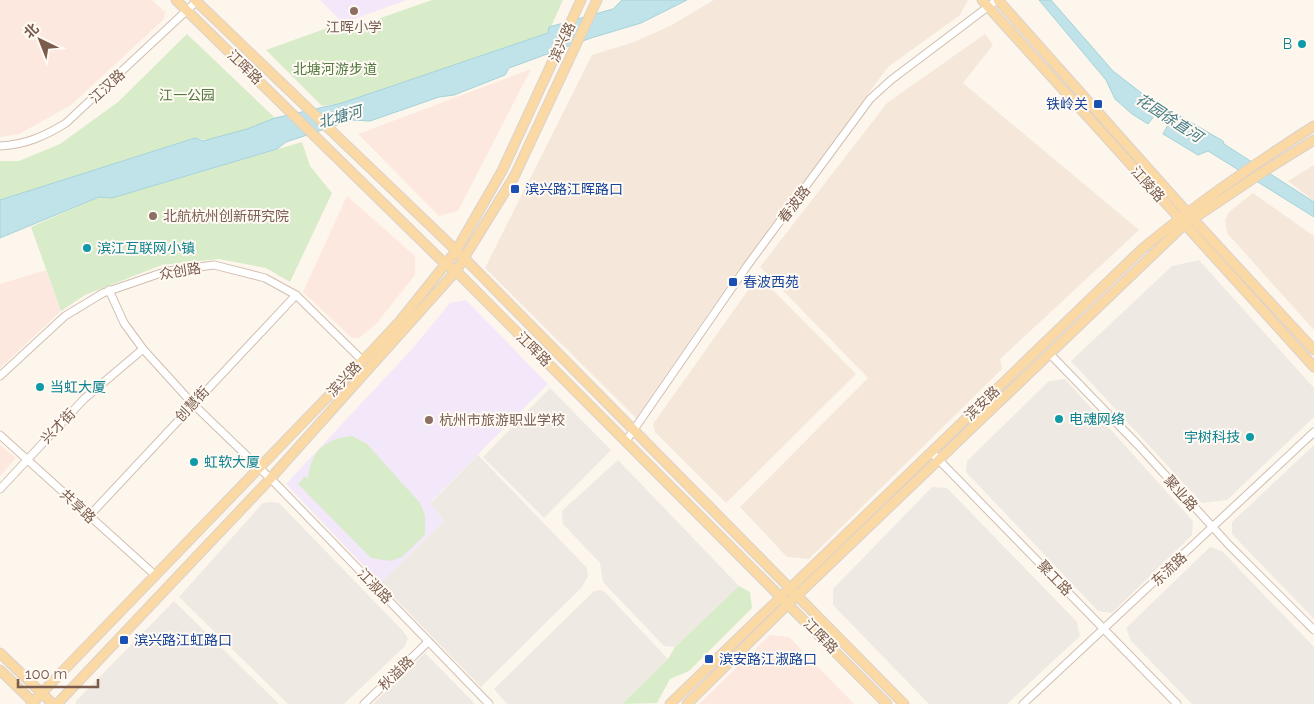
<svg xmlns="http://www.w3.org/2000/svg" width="1314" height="704" font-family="Raleway,'Noto Sans SC',sans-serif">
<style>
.residential{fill:#f5e8da}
.commercial{fill:#fde8e0}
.industrial{fill:#efe9e4}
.education{fill:#f3e8fa}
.green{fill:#d8ecc9}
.water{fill:#bfe3e8;stroke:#a5d3da}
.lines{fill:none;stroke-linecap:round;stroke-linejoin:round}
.minor-casing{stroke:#d1beb0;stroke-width:9}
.major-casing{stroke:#dad1cd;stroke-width:11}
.minor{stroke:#fff;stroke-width:7}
.major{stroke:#fbd9a5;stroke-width:9}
.education-dot{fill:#8d6e63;stroke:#fffaf3;stroke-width:2}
.culture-dot{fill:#0f9aa8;stroke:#fffaf3;stroke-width:2}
.transit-dot{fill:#1a4fb4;stroke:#fffaf3;stroke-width:2}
.labels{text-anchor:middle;stroke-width:4;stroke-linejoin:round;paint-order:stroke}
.education-label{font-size:14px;fill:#785e54;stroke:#fffaf3;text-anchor:start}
.street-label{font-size:14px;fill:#7a5c4d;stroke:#fffaf3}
.culture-label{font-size:14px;fill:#0d838f;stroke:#fffaf3;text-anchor:start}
.park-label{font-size:14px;fill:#537a41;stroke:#fffaf3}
.transit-label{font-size:14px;fill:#164399;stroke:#fffaf3;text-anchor:start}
.water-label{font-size:15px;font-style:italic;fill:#437c86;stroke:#fffaf3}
</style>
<rect width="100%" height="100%" fill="#fdf6ec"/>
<g class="residential">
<polygon points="714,0 968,0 960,15 888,67 737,272 636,418 485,268 592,55 631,43 670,26"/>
<polygon points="985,34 993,45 963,83 1139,230 1000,359 1002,369 809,559 787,557 740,507 868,378 760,267 887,103"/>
<polygon points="1314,165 1314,201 1288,181"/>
<polygon points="1253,193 1314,236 1314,330 1227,233 1225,220 1229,212"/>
<polygon points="766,283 856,374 726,503 655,432 653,424 749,289"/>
</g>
<g class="commercial">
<polygon points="0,0 152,0 165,12 164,19 71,105 19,134 0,137"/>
<polygon points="531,69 458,211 439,216 358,134"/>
<polygon points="347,196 415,256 415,275 376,324 359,338 352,338 303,292"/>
<polygon points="46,270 61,311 0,368 0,284"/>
<polygon points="0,445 16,458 0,476"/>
<polygon points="770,635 789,637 854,704 699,704"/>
</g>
<g class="industrial">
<polygon points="1199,260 1314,388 1314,417 1227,500 1202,503 1071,361 1172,266"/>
<polygon points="1065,379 1193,521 1192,535 1112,613 1098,611 966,472 967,461 1049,381"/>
<polygon points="550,388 611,450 544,518 483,457"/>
<polygon points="1314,445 1314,619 1232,534 1232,522"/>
<polygon points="478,455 587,568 588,576 582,587 481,687 380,583 444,521 430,504"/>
<polygon points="618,460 739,586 675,647 664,646 603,582 600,563 563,524 562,511"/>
<polygon points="932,487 947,488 1077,622 1080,636 1007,704 929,704 833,605 833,589"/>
<polygon points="271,502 279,503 404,632 408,638 405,646 344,704 288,704 179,597 263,503"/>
<polygon points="1210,547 1222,551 1314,647 1314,704 1192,704 1131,641 1126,628"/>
<polygon points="600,590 605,592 668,659 622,704 507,704 494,689 594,591"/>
<polygon points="174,601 279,704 76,704 76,701"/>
<polygon points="425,653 475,704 373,704"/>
</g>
<g class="education">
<polygon points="320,0 407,0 343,23"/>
<polygon points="466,300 548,384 430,503 444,521 380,583 286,484 412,349 450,303"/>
</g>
<g class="green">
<polygon points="432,0 563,0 548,33 342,103 322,106 266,50 330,27 338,33"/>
<path d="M187 34 275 118C256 125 213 145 195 138L0 200V161H19L60 144 118 102Z"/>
<polygon points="302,142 310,166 332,193 290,282 266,268 219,259 162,265 85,295 61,311 31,227 99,197 112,198"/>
<path d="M352 436 367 444 420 503 425 515V535L402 557 390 561 371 558 298 484 305 476 308 479C311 451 324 439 352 436Z"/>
<polygon points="739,586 750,592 752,608 689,671 670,679 657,703 622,704 668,659 675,647"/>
</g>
<g class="water">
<polygon points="622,0 687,0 641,23 591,38 509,68 505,75 454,95 439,97 370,121 352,120 286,142 277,149 112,198 99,197 0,238 0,200 195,138 203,141 247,129 275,118 342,103 548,33 549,27 613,9"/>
<polygon points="1039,0 1051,0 1113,71 1144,95 1223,141 1224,144 1314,202 1314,217 1208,151 1198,155 1163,134 1169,123 1155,115 1148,124 1132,114 1115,99 1106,80"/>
</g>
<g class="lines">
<defs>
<g id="minor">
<path d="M0 146C25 145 45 136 66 123L198 0"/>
<polyline points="109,290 124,323 143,349 192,403 276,484 489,704"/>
<polyline points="1050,354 1138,445 1229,545 1314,630"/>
<polyline points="0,376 65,316 103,293 167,271 214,265 265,278 296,295 362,360"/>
<polyline points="0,435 156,576"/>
<polyline points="626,441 747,266 870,99 891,80 997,0"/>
<polyline points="932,453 1177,704"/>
<polyline points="0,489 84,399 143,349"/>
<polyline points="89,516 296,295"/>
<polyline points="364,704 428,642"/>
<polyline points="1023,704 1314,432"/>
</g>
<g id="major">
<polyline points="176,0 440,259 460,275 887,704"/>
<polyline points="195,0 463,257 904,704"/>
<polyline points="982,0 1314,367"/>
<polyline points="998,0 1193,219 1314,350"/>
<polyline points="0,653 53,704"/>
<polyline points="0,670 35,704"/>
<polyline points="31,704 373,350 400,321 456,251 502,171 581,0"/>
<polyline points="57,704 270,479 456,271 514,177 597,0"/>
<path d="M670 704 1142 249C1197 203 1254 164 1314 126"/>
<polyline points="687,704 789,603 1184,225 1266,170 1314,140"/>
</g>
</defs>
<use href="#minor" class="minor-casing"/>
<use href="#major" class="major-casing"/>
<use href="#minor" class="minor"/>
<use href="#major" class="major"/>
</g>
<g class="education-dot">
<circle cx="354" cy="11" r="5"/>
<circle cx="153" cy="216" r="5"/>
<circle cx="429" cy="420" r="5"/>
</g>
<g class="culture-dot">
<circle cx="1302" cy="44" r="5"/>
<circle cx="87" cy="248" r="5"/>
<circle cx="40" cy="387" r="5"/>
<circle cx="1059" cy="419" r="5"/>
<circle cx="1250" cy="437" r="5"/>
<circle cx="194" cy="462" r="5"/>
</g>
<g class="transit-dot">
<rect x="1093" y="99" width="10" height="10" rx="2.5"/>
<rect x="510" y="184" width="10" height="10" rx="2.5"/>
<rect x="728" y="277" width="10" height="10" rx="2.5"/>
<rect x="119" y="635" width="10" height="10" rx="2.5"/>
<rect x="704" y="654" width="10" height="10" rx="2.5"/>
</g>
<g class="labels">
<g class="education-label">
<text x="354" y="32" text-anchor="middle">江晖小学</text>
<text x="163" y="221">北航杭州创新研究院</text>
<text x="439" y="425">杭州市旅游职业学校</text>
</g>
<g class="street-label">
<text transform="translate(562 42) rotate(-65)" y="5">滨兴路</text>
<text transform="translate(245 67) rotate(44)" y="5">江晖路</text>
<text transform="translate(107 86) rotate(-43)" y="5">江汉路</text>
<text transform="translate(1148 184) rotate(48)" y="5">江陵路</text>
<text transform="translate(794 204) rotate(-53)" y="5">春波路</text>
<text transform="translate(180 271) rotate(-9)" y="5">众创路</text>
<text transform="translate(534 349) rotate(45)" y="5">江晖路</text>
<text transform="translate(344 379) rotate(-47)" y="5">滨兴路</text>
<text transform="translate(982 403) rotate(-44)" y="5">滨安路</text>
<text transform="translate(192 404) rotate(-47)" y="5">创慧街</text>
<text transform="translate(58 426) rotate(-46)" y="5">兴才街</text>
<text transform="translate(1181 493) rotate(48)" y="5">聚业路</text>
<text transform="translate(78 506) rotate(43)" y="5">共享路</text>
<text transform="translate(1169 569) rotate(-43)" y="5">东流路</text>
<text transform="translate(1055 578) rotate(46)" y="5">聚工路</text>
<text transform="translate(375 586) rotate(46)" y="5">江淑路</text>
<text transform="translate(821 636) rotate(46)" y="5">江晖路</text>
<text transform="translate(396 673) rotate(-44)" y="5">秋溢路</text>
</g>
<g class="culture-label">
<text x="1292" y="49" text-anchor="end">B</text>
<text x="97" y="253">滨江互联网小镇</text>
<text x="50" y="392">当虹大厦</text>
<text x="1069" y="424">电魂网络</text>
<text x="1240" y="442" text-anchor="end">宇树科技</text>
<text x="204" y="467">虹软大厦</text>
</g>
<g class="park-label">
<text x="335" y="74">北塘河游步道</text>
<text x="187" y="100">江一公园</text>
</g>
<g class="transit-label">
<text x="1088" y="109" text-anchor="end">铁岭关</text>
<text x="525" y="194">滨兴路江晖路口</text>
<text x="743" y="287">春波西苑</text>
<text x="134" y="645">滨兴路江虹路口</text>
<text x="719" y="664">滨安路江淑路口</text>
</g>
<g class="water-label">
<text transform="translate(340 117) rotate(-16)" y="5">北塘河</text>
<text transform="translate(1169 118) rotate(33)" y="5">花园徐直河</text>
</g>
</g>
<g transform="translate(40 40) rotate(317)" stroke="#fffaf3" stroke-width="4" paint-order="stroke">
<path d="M0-4L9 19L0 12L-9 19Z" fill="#7a5c4d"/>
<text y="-8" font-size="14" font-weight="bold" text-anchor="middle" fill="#7a5c4d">北</text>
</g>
<path d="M18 679v8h80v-8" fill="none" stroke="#7a5c4d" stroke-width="2.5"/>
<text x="25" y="679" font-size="15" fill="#7a5c4d" stroke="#fffaf3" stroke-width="4" paint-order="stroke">100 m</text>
</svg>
